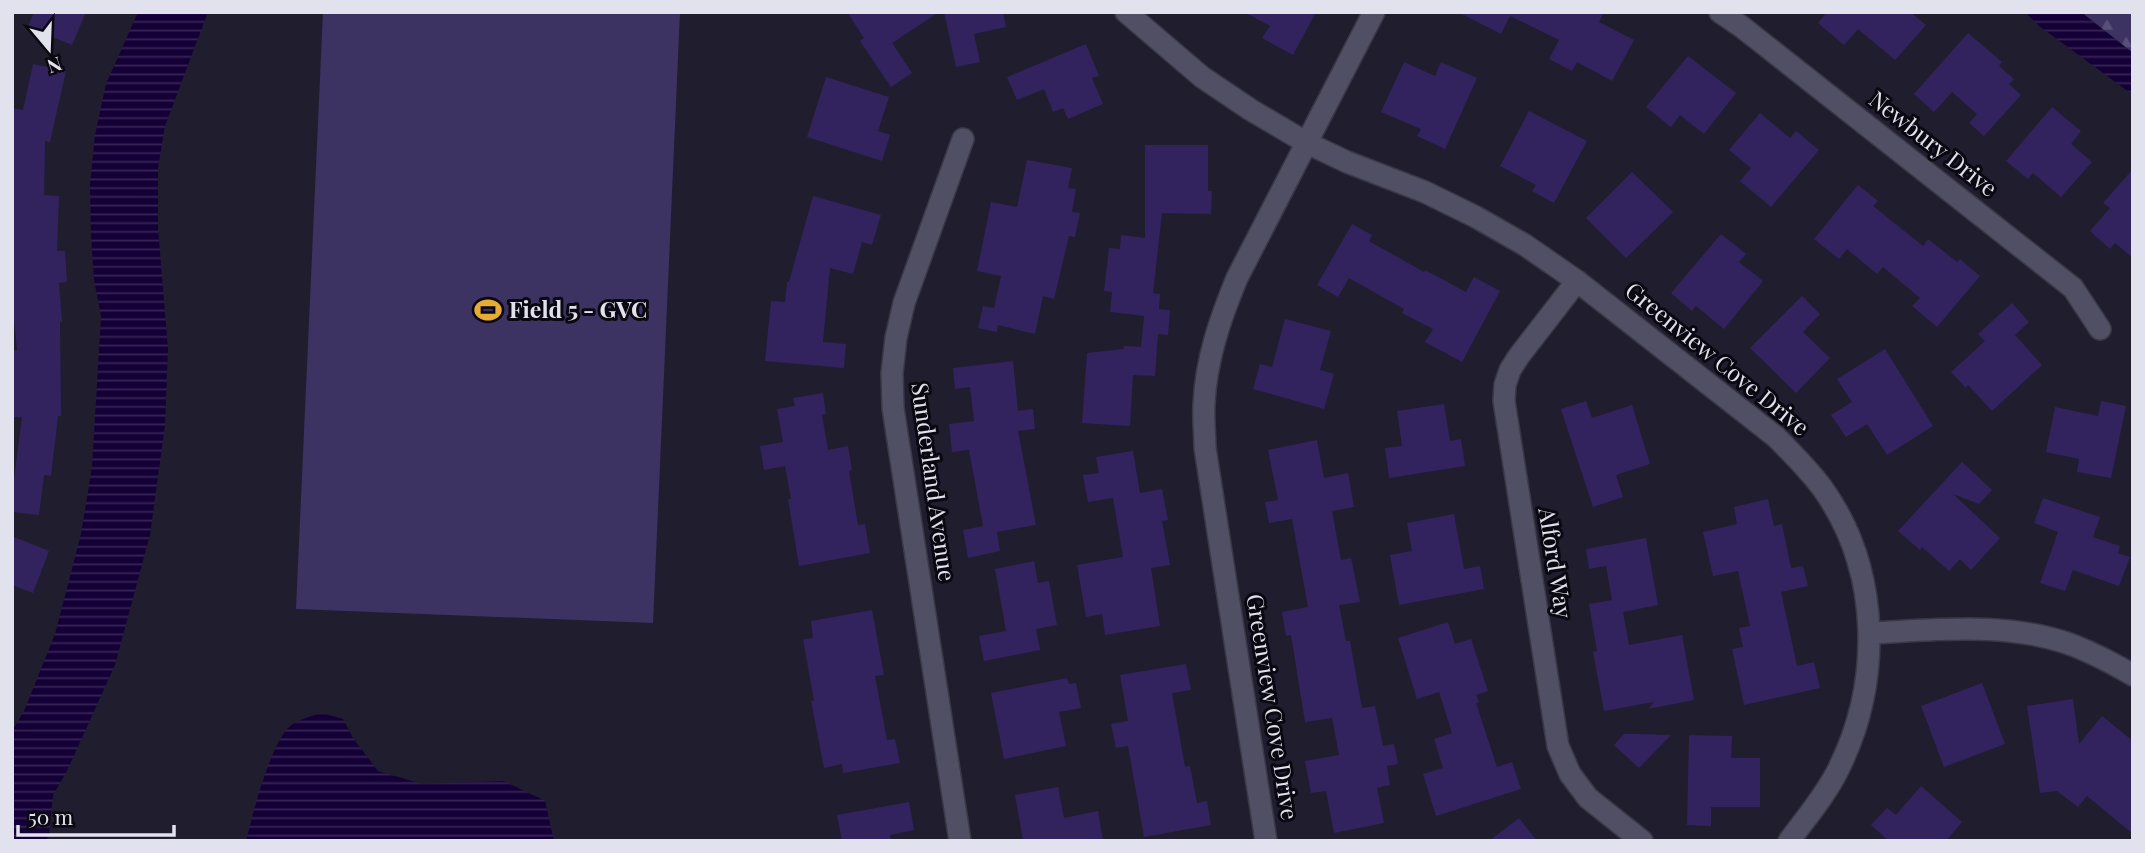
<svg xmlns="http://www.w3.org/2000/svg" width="2145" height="853" font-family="'Playfair Display',serif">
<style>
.forest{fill:url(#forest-firs)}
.pitch{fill:#3c3363}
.water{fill:url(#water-rules)}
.building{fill:#32235e}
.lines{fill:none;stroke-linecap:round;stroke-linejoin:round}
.minor-casing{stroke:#3a3746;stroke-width:24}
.minor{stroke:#514f63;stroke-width:21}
.labels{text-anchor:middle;stroke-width:6;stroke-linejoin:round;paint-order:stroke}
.street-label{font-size:23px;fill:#e2e1ee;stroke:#0a0810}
.poi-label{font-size:23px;font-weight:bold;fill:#e2e1ee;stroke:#0a0810;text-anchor:start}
</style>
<defs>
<pattern id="forest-firs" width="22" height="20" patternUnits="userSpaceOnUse" patternTransform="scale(1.75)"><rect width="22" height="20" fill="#3c3363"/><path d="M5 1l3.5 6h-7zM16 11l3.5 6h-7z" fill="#58507a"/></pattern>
<pattern id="water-rules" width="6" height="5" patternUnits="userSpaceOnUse" patternTransform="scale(1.75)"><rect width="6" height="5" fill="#140037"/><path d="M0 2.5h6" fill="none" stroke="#362554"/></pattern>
</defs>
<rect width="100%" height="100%" fill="#201d2f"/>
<polygon class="forest" points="2081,12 2133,12 2133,53"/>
<polygon class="pitch" points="323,12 680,12 653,623 296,609"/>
<g class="water">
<polygon points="138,12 208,12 165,126 158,168 158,228 168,349 165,425 150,535 115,665 66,773 53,795 49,835 46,841 12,841 12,731 24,711 55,634 81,534 92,467 101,316 94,280 91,234 90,185 95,135 106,84"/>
<polygon points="2025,12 2081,12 2133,53 2133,95 2039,26"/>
<path d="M322 713 343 719 353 738 378 771 422 784 504 781 545 801 554 841H246C253 813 269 749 288 728 296 720 311 716 322 713Z"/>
</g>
<g class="building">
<polygon points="34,12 86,12 72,45 28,27"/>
<polygon points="847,12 939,12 892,43 912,73 891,87 860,41 864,38"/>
<polygon points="944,12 1003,12 1006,27 974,34 980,62 956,67"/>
<polygon points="1244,12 1316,12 1293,55 1262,38 1270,26"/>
<polygon points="1458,12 1604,12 1599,22 1634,40 1612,81 1577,62 1572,71 1549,59 1559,40 1510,16 1501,34"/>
<polygon points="1827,12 1910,12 1926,25 1895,60 1858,29 1844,45 1818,23"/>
<polygon points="1968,33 2002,62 1999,66 2014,79 2009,84 2021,95 1984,136 1969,123 1977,114 1952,92 1934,112 1914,94"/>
<polygon points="1086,44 1099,76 1092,78 1103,104 1068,119 1063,108 1053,112 1044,89 1017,100 1007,77"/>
<polygon points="1688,56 1736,93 1704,134 1680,115 1671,127 1646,107"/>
<polygon points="1404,62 1435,76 1441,62 1477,78 1445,149 1417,136 1421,129 1381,112"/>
<polygon points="33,64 66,71 50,142 45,141 44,195 59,196 57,251 65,251 67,282 59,283 62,322 60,322 61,416 58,416 51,476 44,475 39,515 12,512 12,494 22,417 12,417 12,351 17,350 12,299 12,108 23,110"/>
<polygon points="826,77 889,97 878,131 890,135 882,161 807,137"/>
<polygon points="2052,107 2081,131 2071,144 2092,162 2061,197 2033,173 2028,179 2006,161"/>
<polygon points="1529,111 1587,141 1554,203 1532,191 1536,185 1500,166"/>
<polygon points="1760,113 1790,138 1796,131 1819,150 1771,207 1740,181 1751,168 1729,150"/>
<polygon points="1145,145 1208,145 1208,191 1212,191 1211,214 1162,213 1153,293 1160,294 1159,309 1170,310 1168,335 1158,334 1155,376 1133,375 1130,426 1082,423 1087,353 1124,349 1124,346 1141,347 1144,316 1110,312 1112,292 1104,291 1109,248 1120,249 1121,235 1145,238"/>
<polygon points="1027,160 1072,168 1068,188 1076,189 1072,212 1080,213 1075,237 1069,236 1054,299 1043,296 1035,334 998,325 997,332 978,328 983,306 994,308 1001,276 977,271 991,202 1017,207"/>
<polygon points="2133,169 2133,258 2115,243 2110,249 2090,231 2110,208 2103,203"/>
<polygon points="1632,172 1673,212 1626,258 1586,218"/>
<polygon points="1858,185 1878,201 1873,206 1923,246 1928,239 1957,262 1960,259 1980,276 1937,327 1912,306 1920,298 1883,267 1877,274 1847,249 1839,259 1814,239"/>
<polygon points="813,196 881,215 872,245 862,242 853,274 830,268 823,342 846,344 844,368 765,361 771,301 785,302 787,282 789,282"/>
<polygon points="1352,224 1372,235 1369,241 1424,272 1425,270 1466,292 1474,277 1500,291 1462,362 1425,342 1433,329 1402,313 1404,309 1349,278 1338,297 1317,285"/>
<polygon points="1721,234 1746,254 1739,262 1763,281 1724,329 1696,306 1692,311 1671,293"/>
<polygon points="1802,296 1820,314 1803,332 1830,358 1796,393 1750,348"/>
<polygon points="2012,303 2029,322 2015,335 2042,365 1992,411 1968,385 1966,388 1951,372 1985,341 1978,334"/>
<polygon points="1285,319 1331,331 1320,370 1334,374 1324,409 1253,389 1260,364 1272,367"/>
<polygon points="1885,349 1933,426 1887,455 1867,424 1846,437 1831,415 1852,402 1837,379"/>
<polygon points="1013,361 1018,411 1033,409 1035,429 1018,431 1036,525 997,532 1000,551 968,558 963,530 983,526 969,450 952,452 949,424 974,421 970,387 955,389 953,368"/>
<polygon points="823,393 826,414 822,415 828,450 848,446 852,470 849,471 858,525 865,524 870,553 799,566 788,499 791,499 785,466 764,470 760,446 783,442 777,409 795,406 793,398"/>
<polygon points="1586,401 1592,418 1632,405 1650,464 1616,475 1623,497 1593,507 1561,409"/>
<polygon points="2101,401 2126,406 2111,478 2077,472 2079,459 2046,452 2055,407 2098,416"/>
<polygon points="1444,404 1450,441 1461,439 1465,466 1389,478 1385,448 1402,446 1397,411"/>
<polygon points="1317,440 1324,478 1348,473 1354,507 1332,511 1341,560 1351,558 1360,602 1339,605 1346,641 1350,641 1362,708 1375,706 1383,746 1394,744 1398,764 1387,766 1390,785 1377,788 1384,823 1334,833 1326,791 1311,793 1305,761 1339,755 1332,718 1305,722 1291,635 1286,636 1282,612 1308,607 1292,519 1269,523 1265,502 1278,500 1268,450"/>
<polygon points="1133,451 1140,493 1162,489 1168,520 1162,521 1170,565 1151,568 1160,626 1105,635 1102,614 1086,617 1077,565 1123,557 1113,498 1088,502 1083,475 1099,473 1096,457"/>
<polygon points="1962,462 1992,490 1979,504 1953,494 2000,538 1971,570 1960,559 1949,571 1922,547 1920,550 1898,531"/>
<polygon points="2043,498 2100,517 2093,537 2120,546 2118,553 2130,557 2119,586 2073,570 2065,591 2040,583 2058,532 2034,523"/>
<polygon points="1768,499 1774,526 1782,524 1791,568 1803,566 1808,586 1781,592 1797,666 1814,662 1820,688 1744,705 1732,649 1743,647 1739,628 1750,626 1738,571 1713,576 1703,532 1737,524 1734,507"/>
<polygon points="1454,514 1464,569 1480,566 1484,589 1399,605 1390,555 1412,551 1407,523"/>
<polygon points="12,536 49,551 33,593 12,585"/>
<polygon points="1646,538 1658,605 1623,612 1629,645 1682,635 1694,700 1648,709 1654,702 1604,711 1593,652 1597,651 1589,604 1612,600 1606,566 1589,569 1586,549"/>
<polygon points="1034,561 1038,583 1049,581 1057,625 1036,629 1040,650 984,661 979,636 1006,631 995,569"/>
<polygon points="872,610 884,675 875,676 887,740 895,739 900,763 843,773 842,764 824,768 811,701 814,701 803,639 813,638 811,621"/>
<polygon points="1448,622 1455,644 1471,639 1488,691 1476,695 1479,702 1476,703 1497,767 1512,762 1521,789 1436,816 1423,774 1443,768 1434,739 1452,733 1439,692 1417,699 1398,638"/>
<polygon points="1186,664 1191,690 1172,693 1185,767 1190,766 1197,803 1207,801 1211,825 1144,837 1128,746 1116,748 1111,724 1128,721 1120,675"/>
<polygon points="1067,678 1069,684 1076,683 1081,708 1059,712 1066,746 1004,759 991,693"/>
<polygon points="1982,683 2005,744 1944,767 1921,706"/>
<polygon points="2073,699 2079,744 2102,716 2133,741 2133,834 2087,796 2078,807 2057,791 2040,793 2027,706"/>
<polygon points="1624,734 1637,734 1671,735 1639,768 1614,745"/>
<polygon points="1689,735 1732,736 1731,758 1760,758 1760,807 1711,807 1711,826 1687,825"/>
<polygon points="1921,786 1962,822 1946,841 1889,841 1871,825 1887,808 1896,815"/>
<polygon points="1058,787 1064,818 1098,811 1103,841 1023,841 1015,795"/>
<polygon points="909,802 914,830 890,835 891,841 842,841 837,815"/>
<polygon points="1519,818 1537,841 1489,841"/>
</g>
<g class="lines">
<defs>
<g id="minor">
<path d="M1126 12 1202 77 1251 110 1307 143 1347 162 1425 192 1476 217 1525 245 1577 281 1776 437C1793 454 1809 470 1823 489 1881 571 1882 682 1838 770 1825 796 1806 818 1789 841"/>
<polyline points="1720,12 1742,27 2073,288 2100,329"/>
<polyline points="1577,281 1519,356 1510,370 1505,385 1504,401 1558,746 1570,774 1588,798 1642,841"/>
<path d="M1870 633C1937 630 2010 621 2075 646 2095 654 2114 664 2133 675"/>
<polyline points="960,841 893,408 892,373 896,338 904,303 963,139"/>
<path d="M1266 841 1205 448C1205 434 1203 419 1204 404 1206 360 1220 319 1237 278L1374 12"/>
</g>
</defs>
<use href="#minor" class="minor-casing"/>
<use href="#minor" class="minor"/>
</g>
<defs>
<symbol id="stadium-bare" viewBox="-9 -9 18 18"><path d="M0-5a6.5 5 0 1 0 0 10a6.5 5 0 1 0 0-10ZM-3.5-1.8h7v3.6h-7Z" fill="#e6ac36" stroke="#0a0810" stroke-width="2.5" paint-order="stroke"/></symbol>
</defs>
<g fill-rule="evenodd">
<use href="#stadium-bare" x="469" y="291" width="38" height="38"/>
</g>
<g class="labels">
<g class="street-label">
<text transform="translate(1933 144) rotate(38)" y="8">Newbury Drive</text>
<text transform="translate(1717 359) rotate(39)" y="8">Greenview Cove Drive</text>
<text transform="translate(933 482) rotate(82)" y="8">Sunderland Avenue</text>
<text transform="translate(1555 563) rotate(81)" y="8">Alford Way</text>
<text transform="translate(1272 707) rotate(81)" y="8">Greenview Cove Drive</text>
</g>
<g class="poi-label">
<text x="509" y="318">Field 5 - GVC</text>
</g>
</g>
<rect width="2145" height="853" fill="none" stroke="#e2e1ee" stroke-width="28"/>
<g transform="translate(49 49) rotate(161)" stroke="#0a0810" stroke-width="5" paint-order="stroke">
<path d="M0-5L12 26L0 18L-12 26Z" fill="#e2e1ee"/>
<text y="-10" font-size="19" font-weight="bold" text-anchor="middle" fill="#e2e1ee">N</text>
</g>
<path d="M18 825v10h156v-10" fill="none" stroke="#e2e1ee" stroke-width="3.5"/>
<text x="28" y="825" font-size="21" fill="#e2e1ee" stroke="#0a0810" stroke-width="5" paint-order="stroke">50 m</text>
</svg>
